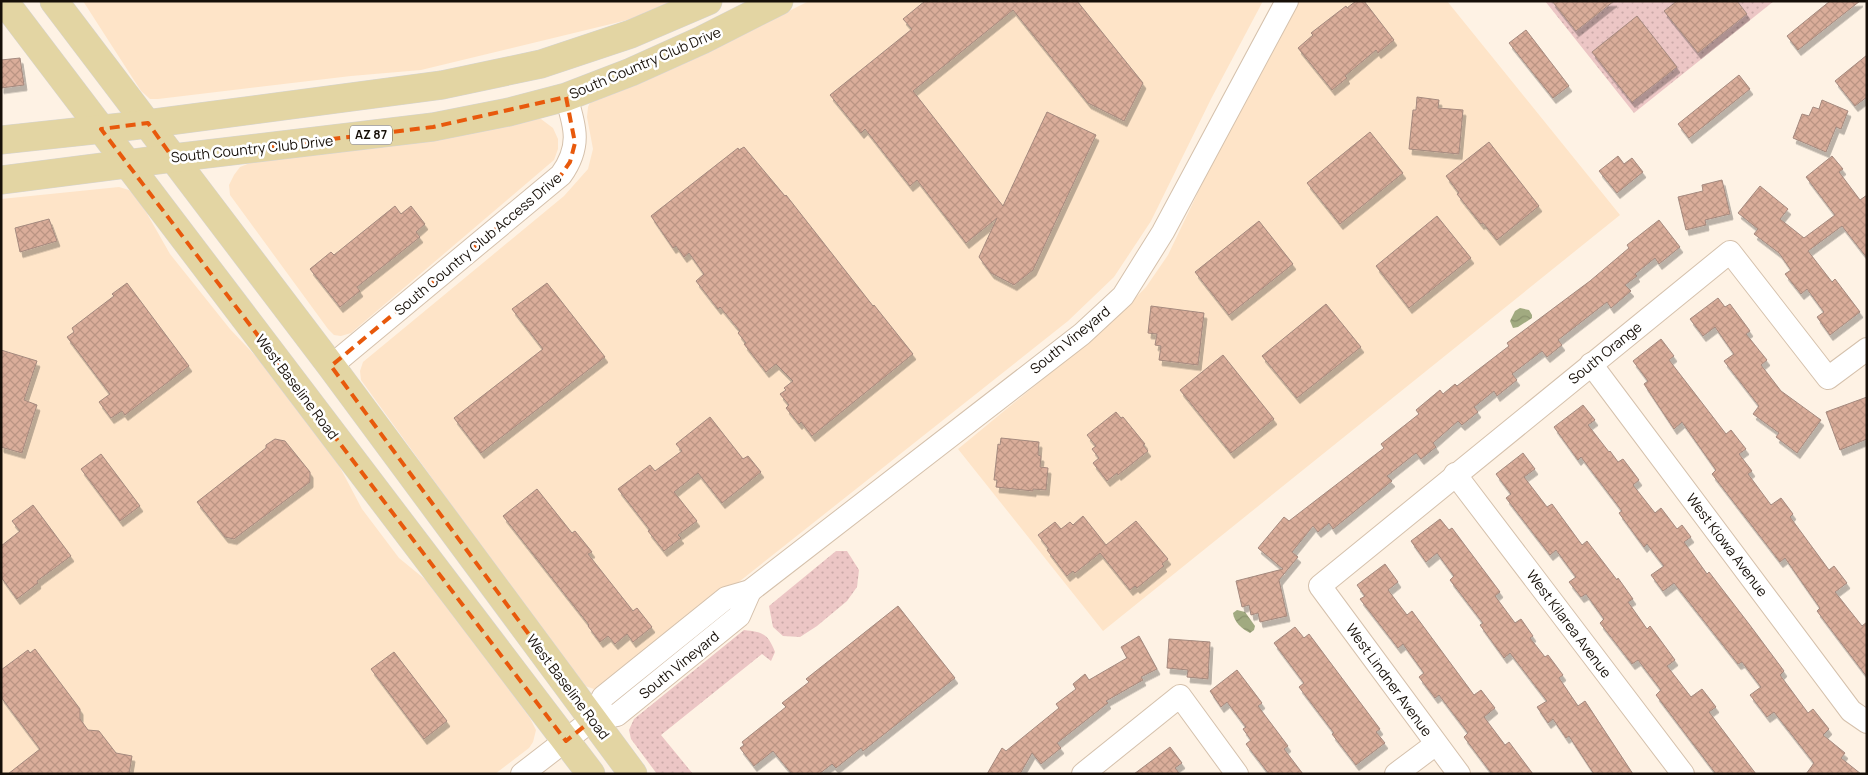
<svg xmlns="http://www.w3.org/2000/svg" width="1868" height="775" font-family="Manrope,sans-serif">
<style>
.built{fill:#fee4c8}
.park{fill:url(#park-dots)}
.water{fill:url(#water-waves)}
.building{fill:url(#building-cross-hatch);stroke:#a4897e;filter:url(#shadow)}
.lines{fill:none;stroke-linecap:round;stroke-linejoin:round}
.minor-casing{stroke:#d5c1ac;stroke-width:24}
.major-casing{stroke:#d5d4d3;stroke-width:29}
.minor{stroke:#fff;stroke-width:22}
.major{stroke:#e3d5a3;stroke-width:28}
.marked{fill:none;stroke:#e8590c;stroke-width:4;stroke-dasharray:10 6;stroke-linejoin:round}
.labels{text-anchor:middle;stroke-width:5;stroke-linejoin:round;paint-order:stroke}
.shield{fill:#fff;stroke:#5c5752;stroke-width:1}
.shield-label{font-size:12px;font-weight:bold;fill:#160f08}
.street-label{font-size:14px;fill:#160f08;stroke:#fff}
</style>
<defs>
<pattern id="park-dots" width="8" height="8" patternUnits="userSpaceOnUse" patternTransform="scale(1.25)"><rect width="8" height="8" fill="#ecc6c5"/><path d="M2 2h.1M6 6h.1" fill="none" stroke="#caa9a8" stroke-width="1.8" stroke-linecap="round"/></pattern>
<pattern id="water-waves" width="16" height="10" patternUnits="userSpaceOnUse" patternTransform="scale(1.25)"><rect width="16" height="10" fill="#a1aa80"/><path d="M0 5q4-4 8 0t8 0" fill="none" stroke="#8a916d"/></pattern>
<pattern id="building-cross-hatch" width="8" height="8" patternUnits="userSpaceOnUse" patternTransform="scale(1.25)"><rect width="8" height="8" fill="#daad9a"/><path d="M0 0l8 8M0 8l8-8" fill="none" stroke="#ba9483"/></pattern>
<filter id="shadow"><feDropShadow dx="3" dy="5.5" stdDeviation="0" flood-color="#0004"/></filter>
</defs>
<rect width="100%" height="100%" fill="#fef2e4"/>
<g class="built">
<polygon points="83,1 677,1 644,16 421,70 351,76 158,99 150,99 141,91"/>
<polygon points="809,1 1263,1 1211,99 1151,221 1114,277 1068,321 610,684 601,688 594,689 585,686 487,554 361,380 360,371 363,362 564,196 588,169 593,149 587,117 588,107 592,98 719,46"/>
<polygon points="1300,1 1447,1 1620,215 1103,631 958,449 1112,322 1146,287 1168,255 1224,138 1280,30"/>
<polygon points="528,119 541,119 553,128 558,139 558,149 554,160 351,333 341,336 334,335 328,329 230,195 229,185 234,175 240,167 250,163 432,141"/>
<polygon points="119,187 129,190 137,196 170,254 230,329 263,364 334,456 362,509 399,558 432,585 530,718 536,730 533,742 529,748 495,774 1,774 1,199"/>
</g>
<g class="park">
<polygon points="1545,1 1552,1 1576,31 1614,1 1677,1 1665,11 1698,53 1747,14 1737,1 1774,1 1634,113"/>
<polygon points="836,551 847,551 859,570 857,587 847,601 817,626 800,637 783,636 773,627 769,606"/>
<path d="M744 630C763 632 768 634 775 652L771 661 762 654 661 735 693 774H657L631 739 629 730 634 719Z"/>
</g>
<g class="water">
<polygon points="1520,308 1529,310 1532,315 1532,318 1518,327 1513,328 1510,321 1515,311"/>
<path d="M1237 610 1245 612 1255 626 1254 630 1250 633C1242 629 1234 622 1233 613Z"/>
</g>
<g class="building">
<polygon points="925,1 1077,1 1143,83 1124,121 1088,103 1013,10 913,91 1003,206 1047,112 1096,135 1033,270 1014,285 991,273 979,257 997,218 966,243 917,180 910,186 865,129 861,133 830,95 912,29 903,19"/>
<polygon points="1356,1 1364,1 1394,40 1378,53 1376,50 1345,76 1347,78 1332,90 1298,48 1313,35 1311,33 1346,6 1347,8"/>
<polygon points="1552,1 1614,1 1576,31"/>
<polygon points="1677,1 1737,1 1747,14 1698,53 1664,11"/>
<polygon points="1830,1 1860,1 1798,50 1787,36"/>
<polygon points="1637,16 1677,67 1632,102 1592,52"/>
<polygon points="1526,30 1569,86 1553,98 1509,43"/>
<polygon points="1867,55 1867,97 1855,106 1835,81"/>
<polygon points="20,58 24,85 1,88 1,60"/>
<polygon points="1739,75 1750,89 1689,138 1678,124"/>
<polygon points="1417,97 1439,100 1438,108 1463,110 1459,154 1409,149 1413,110 1416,110"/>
<polygon points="1822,100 1848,111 1841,129 1836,127 1826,152 1793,138 1802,114 1809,116 1813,107 1819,109"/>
<polygon points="1370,132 1403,173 1340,224 1307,183"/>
<polygon points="1489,142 1539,206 1497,240 1483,223 1481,224 1457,194 1459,193 1446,176"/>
<polygon points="744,147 785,196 786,195 873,306 874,305 913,354 812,436 801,422 799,424 786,408 789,405 780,394 786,390 784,388 793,381 776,364 766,372 744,344 746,343 738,333 740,331 720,307 718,309 696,281 704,274 689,253 684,257 676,246 673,248 651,216 738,148 739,150"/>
<polygon points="1618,156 1624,164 1632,158 1643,172 1617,193 1599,171"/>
<polygon points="1832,156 1843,169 1839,172 1860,200 1867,195 1867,258 1842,226 1808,251 1832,282 1835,279 1860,312 1830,335 1817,317 1824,312 1807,289 1801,294 1785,274 1791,270 1779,253 1754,234 1758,229 1738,213 1760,186 1788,209 1780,219 1804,238 1835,215 1806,177"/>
<polygon points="1722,180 1730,214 1705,220 1706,225 1686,230 1678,197 1703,191 1702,185"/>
<polygon points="395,206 401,214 411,206 425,224 416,232 420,237 357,287 360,291 340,307 310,269 331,252 334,255"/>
<polygon points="1437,216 1471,258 1409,308 1376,266"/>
<polygon points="49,219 57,241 20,252 15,228"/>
<polygon points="1659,220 1680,247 1659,264 1655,258 1635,274 1637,276 1625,285 1631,291 1611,308 1607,302 1558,340 1562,345 1547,357 1542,351 1512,374 1517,380 1497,396 1494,391 1474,407 1478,412 1462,425 1458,421 1433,443 1436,447 1421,459 1416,453 1387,476 1392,481 1333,529 1329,523 1318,532 1313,526 1292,552 1298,557 1279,580 1287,616 1260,622 1258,613 1251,615 1249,605 1242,607 1236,581 1283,569 1258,548 1284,517 1289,521 1384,448 1381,444 1419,414 1416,410 1440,390 1443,394 1455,384 1457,386 1509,346 1507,343 1590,281 1629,248 1627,245"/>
<polygon points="1259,221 1293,264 1229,315 1195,272"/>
<polygon points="127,283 189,366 125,415 122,411 111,418 99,402 110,394 67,337 74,332 72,328 114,296 112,294"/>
<polygon points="547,283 605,357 481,453 454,418 543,349 512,309"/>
<polygon points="1718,298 1725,307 1730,304 1750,331 1746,334 1767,360 1761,365 1781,391 1821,420 1797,453 1776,437 1779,433 1753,414 1759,406 1724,361 1734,354 1715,327 1703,336 1690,319"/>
<polygon points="1326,304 1361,347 1297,398 1262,356"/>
<polygon points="1151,306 1204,313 1198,365 1159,360 1161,346 1155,345 1157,334 1148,333"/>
<polygon points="1661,339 1674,356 1669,360 1726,434 1731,430 1746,449 1739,454 1752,471 1748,474 1771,505 1781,498 1793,514 1790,517 1829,570 1834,566 1847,583 1835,592 1862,626 1867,622 1867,677 1817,611 1820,608 1785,558 1780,562 1712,474 1716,470 1682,422 1674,429 1644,384 1648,381 1633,361"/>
<polygon points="1,350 37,361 24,400 37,405 22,453 1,447"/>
<polygon points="1223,355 1274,419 1231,453 1180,390"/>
<polygon points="1867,397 1867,439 1840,450 1826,412"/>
<polygon points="1583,405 1595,420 1588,425 1609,452 1610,451 1618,462 1623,459 1639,480 1633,485 1655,513 1661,508 1677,529 1682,525 1691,537 1684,542 1707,574 1709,572 1749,624 1784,671 1780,675 1808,713 1813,709 1829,729 1823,735 1845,753 1841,758 1861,774 1806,774 1814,763 1774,712 1767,717 1750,695 1761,687 1742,662 1738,664 1674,583 1663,591 1651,575 1664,566 1647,544 1644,547 1619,513 1622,511 1581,457 1578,460 1554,427"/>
<polygon points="1116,412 1121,418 1123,417 1145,444 1143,445 1148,451 1118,475 1117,473 1107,481 1093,463 1099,458 1092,449 1096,446 1087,435"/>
<polygon points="710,417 743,459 748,456 761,472 722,503 698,473 674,492 697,521 678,535 681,538 664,551 648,531 650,530 618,489 650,465 655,471 682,451 676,444"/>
<polygon points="1001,438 1039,442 1038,455 1041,456 1040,467 1048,468 1046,490 1033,489 1033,491 996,487 997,480 994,480 998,444 1000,445"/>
<polygon points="275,439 285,441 310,472 310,482 234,539 225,537 197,502 266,448 266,445"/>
<polygon points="1523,453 1535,469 1524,477 1547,507 1552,504 1582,545 1587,541 1617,580 1618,578 1633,599 1628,602 1647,629 1650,626 1675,660 1667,666 1691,697 1702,689 1716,707 1709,712 1756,774 1716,774 1656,695 1661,690 1638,660 1632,664 1600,623 1604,619 1586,594 1581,597 1569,582 1576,577 1556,550 1550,555 1506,498 1511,494 1496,474"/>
<polygon points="101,454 140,506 120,521 81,469"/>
<polygon points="537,489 572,533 575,531 592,552 588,554 633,611 637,608 652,627 633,642 627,634 615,644 608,636 600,642 588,626 589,625 503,516"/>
<polygon points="33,505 71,556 37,581 38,583 17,599 1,577 1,546 20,531 12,521"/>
<polygon points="1083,516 1106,545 1136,521 1168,559 1162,564 1164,566 1137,588 1135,586 1130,590 1100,553 1075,573 1073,571 1067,576 1047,550 1049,549 1038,535 1055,522 1061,529 1070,522 1073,525"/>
<polygon points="1440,519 1449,530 1452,528 1500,592 1495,596 1515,623 1521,619 1533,636 1530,638 1545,657 1548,655 1563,675 1559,678 1578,706 1585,701 1633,774 1594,774 1569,736 1566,738 1553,719 1548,723 1537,707 1547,701 1510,653 1504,658 1480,625 1483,623 1450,580 1454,576 1437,553 1426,562 1411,541"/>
<polygon points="1385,564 1398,582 1388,590 1407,615 1412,611 1474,695 1481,690 1495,708 1484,717 1505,745 1509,742 1533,774 1492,774 1464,737 1468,733 1439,695 1435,698 1419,677 1424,673 1403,644 1398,648 1360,599 1365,596 1357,585"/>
<polygon points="898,606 955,678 863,751 861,748 836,768 832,764 819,774 792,774 773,751 754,766 740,748 744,745 742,742 786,707 782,703 809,682 806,679"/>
<polygon points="1295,627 1304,638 1309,634 1380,729 1376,732 1385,743 1356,765 1332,734 1334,733 1299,687 1304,683 1274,643"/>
<polygon points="1139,636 1157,669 1141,677 1143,680 1106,701 1108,703 1057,743 1061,748 1041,764 1032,753 1020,774 987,774 1002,748 1006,751 1059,708 1056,704 1076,689 1073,684 1085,674 1089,680 1127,658 1121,647"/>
<polygon points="1169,639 1210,642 1208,679 1187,677 1188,670 1167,668"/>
<polygon points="35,649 80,709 80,719 88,730 99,731 116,753 132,756 129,774 8,774 40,749 1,697 1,670 28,650 30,653"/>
<polygon points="394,652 447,721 424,739 371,669"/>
<polygon points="1237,670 1262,703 1258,706 1288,746 1284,749 1303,774 1269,774 1246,744 1251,740 1243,729 1246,727 1227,702 1221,707 1210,691"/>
<polygon points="1170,747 1182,763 1175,768 1180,774 1134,774"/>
</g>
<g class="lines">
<defs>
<g id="minor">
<polyline points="1591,364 1851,711 1867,722"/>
<path d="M331 366 561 175C581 147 576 128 566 97"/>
<polyline points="1455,474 1683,774"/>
<polyline points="592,720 617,715 739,616 750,591"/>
<polyline points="522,774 592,720 603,697 726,598 750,591 1082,334 1123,296 1163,232 1287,1"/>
<polyline points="1083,774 1180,696 1237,774"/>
<polyline points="1396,774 1436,744"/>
<polyline points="1459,774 1320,586 1730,252 1828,378 1867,349"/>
</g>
<g id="major">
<polyline points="4,1 591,774"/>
<polyline points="54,1 331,366 633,774"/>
<polyline points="1,140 131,126 442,85 541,64 631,34 708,1"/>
<polyline points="1,180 173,158 433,127 509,112 566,97 631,72 702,40 779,1"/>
</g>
</defs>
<use href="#minor" class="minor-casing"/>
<use href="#major" class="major-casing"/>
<use href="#minor" class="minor"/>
<use href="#major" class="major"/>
</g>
<path class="marked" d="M566 97 575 143 570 162 561 175 331 366 592 720 566 741 101 129 148 123 173 158 433 127Z"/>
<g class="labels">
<rect class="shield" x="350" y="125.5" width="42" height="19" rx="4"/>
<g class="shield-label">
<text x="371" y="139">AZ 87</text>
</g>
<g class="street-label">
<text transform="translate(645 63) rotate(-23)" y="5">South Country Club Drive</text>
<text transform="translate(252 149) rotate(-6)" y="5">South Country Club Drive</text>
<text transform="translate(478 244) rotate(-40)" y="5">South Country Club Access Drive</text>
<text transform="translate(1070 340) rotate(-39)" y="5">South Vineyard</text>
<text transform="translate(1605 353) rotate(-39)" y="5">South Orange</text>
<text transform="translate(297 387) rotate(53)" y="5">West Baseline Road</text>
<text transform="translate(1727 545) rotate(53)" y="5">West Kiowa Avenue</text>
<text transform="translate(1569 624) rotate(53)" y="5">West Kilarea Avenue</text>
<text transform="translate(679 665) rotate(-39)" y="5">South Vineyard</text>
<text transform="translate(1389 680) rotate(54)" y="5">West Lindner Avenue</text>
<text transform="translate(568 687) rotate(53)" y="5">West Baseline Road</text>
</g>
</g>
<rect width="1868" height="775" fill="none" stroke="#160f08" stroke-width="5"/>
</svg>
